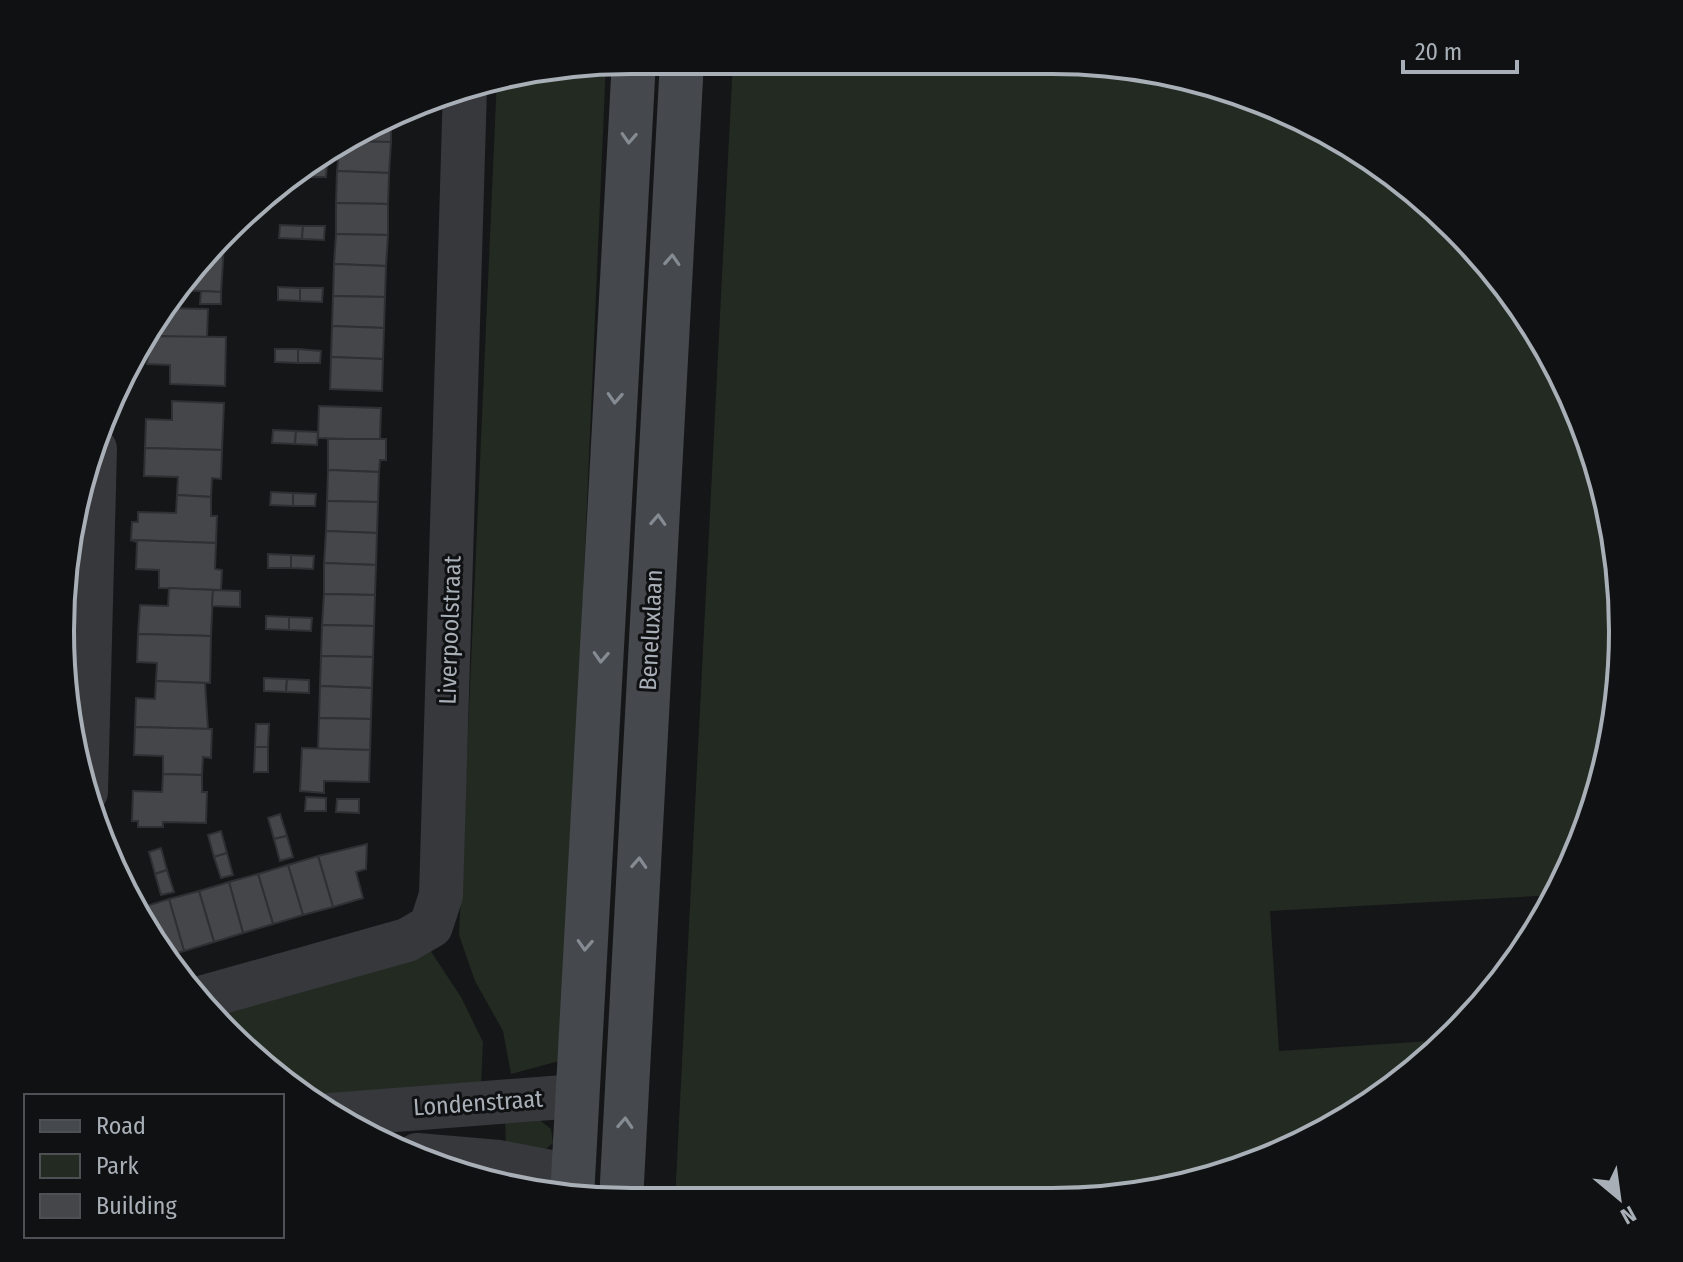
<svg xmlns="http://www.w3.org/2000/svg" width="1683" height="1262" font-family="'Fira Sans Condensed',sans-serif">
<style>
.green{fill:#222a22}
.building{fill:#44464a;stroke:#2f3033;stroke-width:2}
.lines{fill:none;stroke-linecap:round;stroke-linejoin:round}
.street{stroke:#36383c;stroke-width:44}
.secondary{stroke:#45484c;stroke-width:44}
.oneway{stroke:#858b92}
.labels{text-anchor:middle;stroke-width:6;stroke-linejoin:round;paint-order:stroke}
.street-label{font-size:24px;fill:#a8afb7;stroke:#101112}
.rim{fill:none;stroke:#a8afb7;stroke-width:4}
</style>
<rect width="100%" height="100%" fill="#151617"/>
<g class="green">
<polygon points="733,60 1089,61 1199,79 1370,156 1505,284 1564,379 1604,484 1622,594 1618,706 1593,815 1555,895 1270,911 1279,1051 1446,1040 1399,1084 1270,1159 1127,1197 675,1200"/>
<polygon points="606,63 563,1060 511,1074 503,1031 475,981 459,935 497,78"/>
<polygon points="430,950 461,997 483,1042 481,1087 314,1103 255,1061 210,1013"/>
<polygon points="505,1114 537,1118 551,1129 553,1143 545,1150 506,1150"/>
</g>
<g class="building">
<polygon points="391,118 391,142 340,141 345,137"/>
<polygon points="340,141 391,142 389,173 337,171"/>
<polygon points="311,164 327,165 326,177 304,177 304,170"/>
<polygon points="337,171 389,173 388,204 336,203"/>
<polygon points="336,203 388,204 388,235 336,234"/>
<polygon points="280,225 303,226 302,239 279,238"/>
<polygon points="303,226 325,226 324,240 302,239"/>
<polygon points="336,234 388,235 386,266 334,264"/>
<polygon points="213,245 224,245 221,292 178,290 202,254"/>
<polygon points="334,264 386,266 385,297 333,296"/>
<polygon points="278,287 300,288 300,301 278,300"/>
<polygon points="300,288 323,288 322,302 300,301"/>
<polygon points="201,291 221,292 221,304 200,304"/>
<polygon points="333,296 385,297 384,328 332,326"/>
<polygon points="166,308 208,309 207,338 149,336"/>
<polygon points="332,326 384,328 383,359 331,357"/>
<polygon points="149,336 226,337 225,386 170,384 170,365 147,364"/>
<polygon points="275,349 298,349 298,363 275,362"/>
<polygon points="298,349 321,351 320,363 298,363"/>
<polygon points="331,357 383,359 382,391 330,389"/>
<polygon points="172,401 224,403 222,450 145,448 146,419 172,420"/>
<polygon points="319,406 381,408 380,440 318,438"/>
<polygon points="273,430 296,431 295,444 272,443"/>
<polygon points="296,431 318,432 317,445 295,444"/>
<polygon points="328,439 386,439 386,460 380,460 379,472 328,470"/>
<polygon points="145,448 222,450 221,479 212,478 211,497 177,495 178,477 144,476"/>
<polygon points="328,470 379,472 378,502 327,501"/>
<polygon points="271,492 293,493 293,506 270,505"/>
<polygon points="293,493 316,494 315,506 293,506"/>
<polygon points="177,495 211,497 211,516 217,516 216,543 131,540 132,522 138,522 138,512 176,513"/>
<polygon points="327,501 378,502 377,533 326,531"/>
<polygon points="326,531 377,533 376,565 324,563"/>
<polygon points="131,540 216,543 215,569 222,570 221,590 159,588 159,570 136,569 137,542"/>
<polygon points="268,554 291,555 291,568 268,568"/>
<polygon points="291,555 314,556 313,569 291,568"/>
<polygon points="324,563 376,565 375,595 324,594"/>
<polygon points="169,588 213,590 211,636 138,634 140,605 168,606"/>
<polygon points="213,590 240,591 240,607 212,606"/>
<polygon points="324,594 375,595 374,626 322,625"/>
<polygon points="266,616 289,617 289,630 266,629"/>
<polygon points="289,617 312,618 311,631 289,630"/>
<polygon points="322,625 374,626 373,657 321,656"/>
<polygon points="138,634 211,636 210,683 156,681 157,663 137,662"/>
<polygon points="321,656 373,657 372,688 320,686"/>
<polygon points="264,678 287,679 286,692 264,691"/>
<polygon points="287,679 309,680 309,693 286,692"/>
<polygon points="156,681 205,683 208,729 135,727 136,698 155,699"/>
<polygon points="320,686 372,688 371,719 319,718"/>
<polygon points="319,718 371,719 370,750 318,749"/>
<polygon points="256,724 269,724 268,747 255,747"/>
<polygon points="135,727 212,729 211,758 203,757 202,775 163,774 163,756 134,755"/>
<polygon points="255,747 268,747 268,772 254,772"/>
<polygon points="302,748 370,750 369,782 324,781 324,793 300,791"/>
<polygon points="163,774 202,775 202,792 207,792 206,823 163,822 163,827 138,827 138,821 132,821 133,791 162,792"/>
<polygon points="306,797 326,798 326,811 305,811"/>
<polygon points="337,799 359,799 359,813 336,812"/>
<polygon points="280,814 287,836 274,839 268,818"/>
<polygon points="221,831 227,853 214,857 208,835"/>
<polygon points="287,836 293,857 280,861 274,839"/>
<polygon points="367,844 366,869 356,872 363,898 333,907 318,856"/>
<polygon points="161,848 167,870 155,874 149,852"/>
<polygon points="227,853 233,875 221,878 214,857"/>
<polygon points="318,856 333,907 303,915 288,865"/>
<polygon points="288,865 303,915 273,924 258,874"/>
<polygon points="167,870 174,892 161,895 155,874"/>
<polygon points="258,874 273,924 243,933 229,882"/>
<polygon points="229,882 243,933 214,942 199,891"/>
<polygon points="199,891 214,942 184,951 169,899"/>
<polygon points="169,899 184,951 166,956 140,908"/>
</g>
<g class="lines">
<g class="street">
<polyline points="86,792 95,449"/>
<polyline points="197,999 407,940 431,926 441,895 465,87"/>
<polyline points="330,1115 577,1096"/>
<polyline points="417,1155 499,1162 572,1176"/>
</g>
<g class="secondary">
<polyline points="572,1197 634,60"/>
<polyline points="621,1201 682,60"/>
</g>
</g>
<defs><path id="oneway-chevron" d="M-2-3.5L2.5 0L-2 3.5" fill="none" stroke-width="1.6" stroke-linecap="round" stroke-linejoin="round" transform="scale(2)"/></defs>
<g class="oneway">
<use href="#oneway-chevron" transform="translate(629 138) rotate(93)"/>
<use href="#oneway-chevron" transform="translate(672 260) rotate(-87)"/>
<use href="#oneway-chevron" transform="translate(615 398) rotate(93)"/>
<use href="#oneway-chevron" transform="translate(658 520) rotate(-87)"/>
<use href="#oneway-chevron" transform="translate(601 657) rotate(93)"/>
<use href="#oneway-chevron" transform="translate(639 863) rotate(-87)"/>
<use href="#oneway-chevron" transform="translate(585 945) rotate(93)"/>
<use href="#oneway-chevron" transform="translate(625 1123) rotate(-87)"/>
</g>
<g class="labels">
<g class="street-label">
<text transform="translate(450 630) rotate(-88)" y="8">Liverpoolstraat</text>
<text transform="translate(651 630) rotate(-87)" y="8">Beneluxlaan</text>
<text transform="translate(478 1103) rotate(-4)" y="8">Londenstraat</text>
</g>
</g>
<path d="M0 0H1683V1262H0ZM631 74H1052A557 557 0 0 1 1609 631V631A557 557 0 0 1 1052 1188H631A557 557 0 0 1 74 631V631A557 557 0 0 1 631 74Z" fill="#101112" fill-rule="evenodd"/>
<path class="rim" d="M631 74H1052A557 557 0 0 1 1609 631V631A557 557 0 0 1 1052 1188H631A557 557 0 0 1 74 631V631A557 557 0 0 1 631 74Z"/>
<rect x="24" y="1094" width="260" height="144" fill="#101112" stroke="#4d5054" stroke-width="2"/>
<rect x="40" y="1120" width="40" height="12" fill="#45484c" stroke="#4d5054" stroke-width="2"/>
<text x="96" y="1134" font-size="24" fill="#a8afb7">Road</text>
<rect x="40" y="1154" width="40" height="24" fill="#222a22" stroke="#4d5054" stroke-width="2"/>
<text x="96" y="1174" font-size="24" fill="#a8afb7">Park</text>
<rect x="40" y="1194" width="40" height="24" fill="#44464a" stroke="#4d5054" stroke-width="2"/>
<text x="96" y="1214" font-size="24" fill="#a8afb7">Building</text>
<g transform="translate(1619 1198) rotate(151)" stroke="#101112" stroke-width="6" paint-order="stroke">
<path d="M0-6L14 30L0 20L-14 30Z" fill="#a8afb7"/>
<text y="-12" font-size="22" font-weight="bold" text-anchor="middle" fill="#a8afb7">N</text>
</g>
<path d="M1403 60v12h114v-12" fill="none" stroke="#a8afb7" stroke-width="4"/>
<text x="1415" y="60" font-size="24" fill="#a8afb7" stroke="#101112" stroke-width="6" paint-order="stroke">20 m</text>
</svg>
